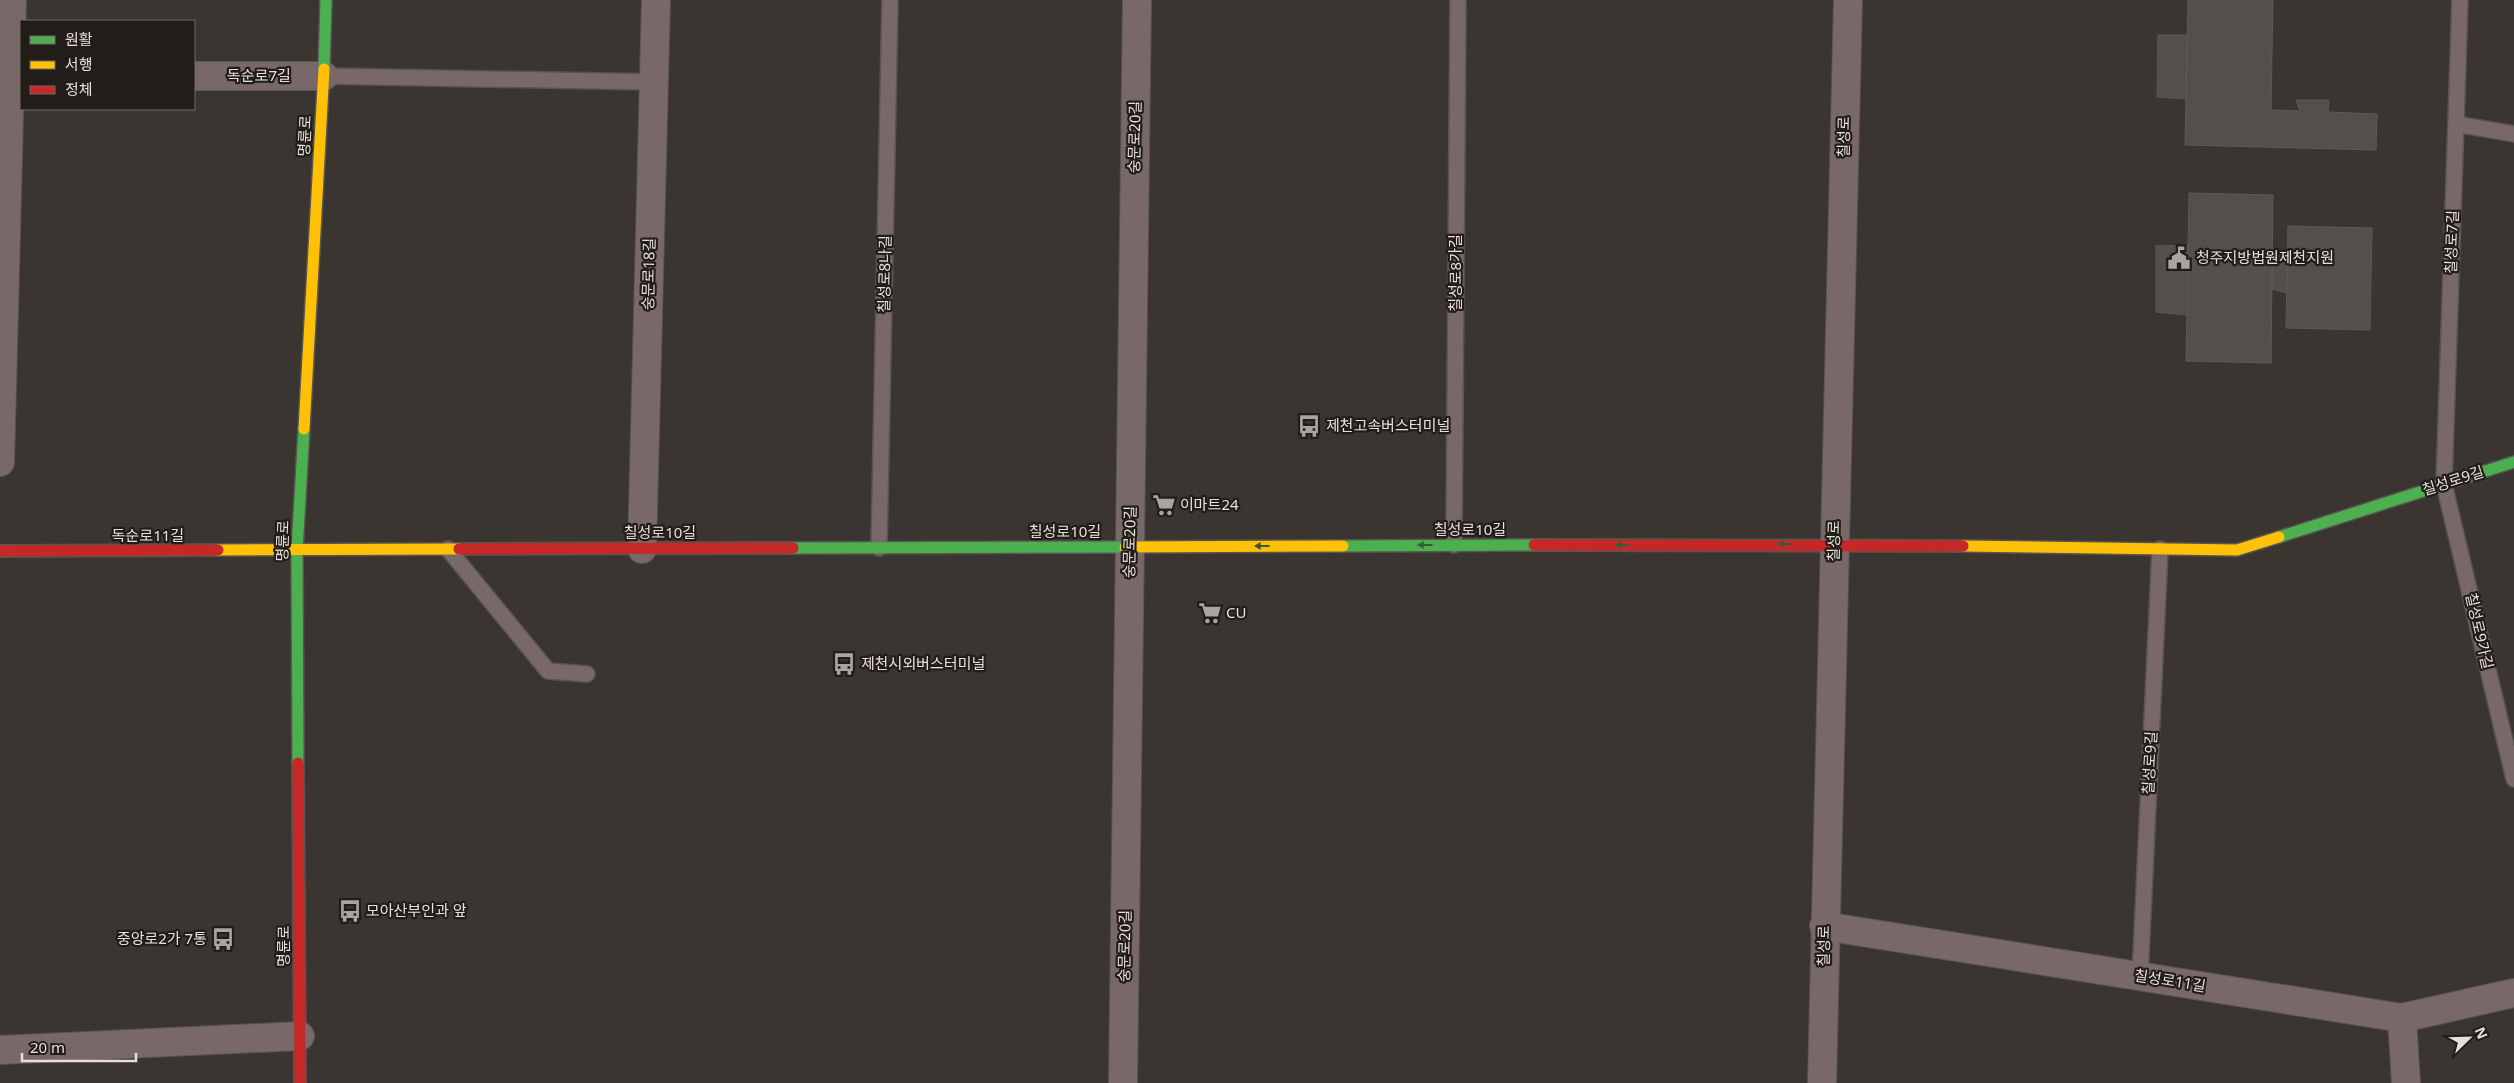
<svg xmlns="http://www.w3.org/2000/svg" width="2514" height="1083" font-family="'Noto Sans','Noto Sans KR',sans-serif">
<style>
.building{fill:#534f4a;stroke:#5e5955}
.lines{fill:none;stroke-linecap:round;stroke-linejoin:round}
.lane-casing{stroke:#58544f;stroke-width:18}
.street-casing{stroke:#58544f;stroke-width:30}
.fast-casing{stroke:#58544f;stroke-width:14}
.slow-casing{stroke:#58544f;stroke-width:14}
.jam-casing{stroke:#58544f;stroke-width:14}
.lane{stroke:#786968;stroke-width:15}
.street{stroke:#786968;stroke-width:28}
.fast{stroke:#4caf50;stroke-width:11}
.slow{stroke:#ffc107;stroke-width:11}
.jam{stroke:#c62828;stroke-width:11}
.oneway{fill:#355f32}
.labels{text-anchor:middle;stroke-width:4.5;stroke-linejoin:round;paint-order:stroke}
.street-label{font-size:15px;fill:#e7e0da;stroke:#221d19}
.poi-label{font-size:15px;fill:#e7e0da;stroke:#221d19;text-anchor:start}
</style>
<rect width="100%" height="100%" fill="#3a3530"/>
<g class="building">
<polygon points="2188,0 2273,0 2271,110 2300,111 2296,100 2329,100 2328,112 2377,114 2376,150 2185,145"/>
<polygon points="2158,35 2187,35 2186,99 2157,97"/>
<polygon points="2189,193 2273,195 2271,363 2186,361"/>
<polygon points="2288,226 2372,228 2370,330 2286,328"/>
<polygon points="2188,245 2187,315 2156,312 2156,246"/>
<polygon points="2272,252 2287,254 2287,293 2272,289"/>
</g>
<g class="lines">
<defs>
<g id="lane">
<polyline points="2460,0 2444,484 2514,779"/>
<polyline points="324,76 654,82"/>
<polyline points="2456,124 2514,134"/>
<polyline points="1454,545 1458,0"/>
<polyline points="879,548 890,0"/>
<polyline points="448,549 548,671 587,674"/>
<polyline points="2140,977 2160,549"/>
</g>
<g id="street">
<polyline points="194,76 324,76"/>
<polyline points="0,462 12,0"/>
<polyline points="642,549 656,0"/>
<polyline points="1824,926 2402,1018 2514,993"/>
<polyline points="2402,1018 2406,1083"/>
<polyline points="0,1050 300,1036"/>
<polyline points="1123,1083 1137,0"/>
<polyline points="1822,1083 1848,0"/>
</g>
<g id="fast">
<polyline points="324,69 326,0"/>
<polyline points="2279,537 2514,462"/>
<polyline points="1343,546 1534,545"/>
<polyline points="793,548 1125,547"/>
<polyline points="298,763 297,550 304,429"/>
</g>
<g id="slow">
<polyline points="304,429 324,69"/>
<polyline points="1963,546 2237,550 2279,537"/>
<polyline points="1125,547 1343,546"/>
<polyline points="218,550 459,549"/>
</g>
<g id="jam">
<polyline points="1534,545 1963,546"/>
<polyline points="459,549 793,548"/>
<polyline points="0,551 218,550"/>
<polyline points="298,763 300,1083"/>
</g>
</defs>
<use href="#lane" class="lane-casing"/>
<use href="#street" class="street-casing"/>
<use href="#fast" class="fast-casing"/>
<use href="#slow" class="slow-casing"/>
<use href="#jam" class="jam-casing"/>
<use href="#lane" class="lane"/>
<use href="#street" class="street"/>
<use href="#fast" class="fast"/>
<use href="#slow" class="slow"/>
<use href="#jam" class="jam"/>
</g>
<defs><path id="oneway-solid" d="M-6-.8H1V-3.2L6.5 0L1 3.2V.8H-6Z" transform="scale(1.25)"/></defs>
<g class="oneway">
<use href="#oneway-solid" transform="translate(1785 544) rotate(180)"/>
<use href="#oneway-solid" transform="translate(1425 545) rotate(180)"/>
<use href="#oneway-solid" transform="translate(1622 545) rotate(180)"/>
<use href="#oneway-solid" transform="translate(1262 546) rotate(180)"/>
</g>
<defs>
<symbol id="civic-bare" viewBox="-9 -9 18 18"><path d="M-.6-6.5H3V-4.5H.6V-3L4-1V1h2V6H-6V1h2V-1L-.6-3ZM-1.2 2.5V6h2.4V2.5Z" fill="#aaa49e" stroke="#221d19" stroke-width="2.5" paint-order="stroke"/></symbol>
<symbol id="bus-bare" viewBox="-9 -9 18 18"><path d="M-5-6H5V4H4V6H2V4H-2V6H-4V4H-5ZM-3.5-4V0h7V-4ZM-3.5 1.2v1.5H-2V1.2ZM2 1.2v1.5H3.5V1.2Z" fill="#aaa49e" stroke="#221d19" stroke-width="2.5" paint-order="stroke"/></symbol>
<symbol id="supermarket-bare" viewBox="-9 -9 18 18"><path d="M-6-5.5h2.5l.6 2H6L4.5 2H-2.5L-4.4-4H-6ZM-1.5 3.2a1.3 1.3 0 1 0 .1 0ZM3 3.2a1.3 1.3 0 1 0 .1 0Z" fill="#aaa49e" stroke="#221d19" stroke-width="2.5" paint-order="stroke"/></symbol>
</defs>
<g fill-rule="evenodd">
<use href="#civic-bare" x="2163" y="242" width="32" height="32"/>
<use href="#bus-bare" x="1293" y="410" width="32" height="32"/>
<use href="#supermarket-bare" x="1148" y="489" width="32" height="32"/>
<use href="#supermarket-bare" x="1194" y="597" width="32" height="32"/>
<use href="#bus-bare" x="828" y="648" width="32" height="32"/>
<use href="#bus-bare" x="334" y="895" width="32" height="32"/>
<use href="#bus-bare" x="207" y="923" width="32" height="32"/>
</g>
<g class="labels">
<g class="street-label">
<text x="259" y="81">독순로7길</text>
<text transform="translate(305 136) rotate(-87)" y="5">명륜로</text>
<text transform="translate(1135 137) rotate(-89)" y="5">숭문로20길</text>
<text transform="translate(1844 137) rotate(-89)" y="5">칠성로</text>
<text transform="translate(2452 242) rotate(-88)" y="5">칠성로7길</text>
<text transform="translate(1456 273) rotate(-90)" y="5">칠성로8가길</text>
<text transform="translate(649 274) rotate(-89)" y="5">숭문로18길</text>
<text transform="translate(885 274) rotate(-89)" y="5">칠성로8나길</text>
<text transform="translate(2453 481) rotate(-18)" y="5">칠성로9길</text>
<text x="1470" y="535">칠성로10길</text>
<text x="1065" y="537">칠성로10길</text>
<text x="660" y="538">칠성로10길</text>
<text x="148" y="541">독순로11길</text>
<text transform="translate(283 541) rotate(-88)" y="5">명륜로</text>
<text transform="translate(1834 541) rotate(-89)" y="5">칠성로</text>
<text transform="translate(1130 542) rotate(-89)" y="5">숭문로20길</text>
<text transform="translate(2479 631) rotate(77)" y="5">칠성로9가길</text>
<text transform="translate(2150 763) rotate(-87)" y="5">칠성로9길</text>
<text transform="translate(284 946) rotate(-90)" y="5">명륜로</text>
<text transform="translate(1125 946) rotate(-89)" y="5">숭문로20길</text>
<text transform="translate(1824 946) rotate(-89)" y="5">칠성로</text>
<text transform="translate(2170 981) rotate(9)" y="5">칠성로11길</text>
</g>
<g class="poi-label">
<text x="2196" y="263">청주지방법원제천지원</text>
<text x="1326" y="431">제천고속버스터미널</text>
<text x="1180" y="510">이마트24</text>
<text x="1226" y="618">CU</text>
<text x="861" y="669">제천시외버스터미널</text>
<text x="366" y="916">모아산부인과 앞</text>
<text x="207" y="944" text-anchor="end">중앙로2가 7통</text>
</g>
</g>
<rect x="20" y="20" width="175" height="90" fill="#221d19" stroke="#716b66"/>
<rect x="30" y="36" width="25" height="8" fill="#4caf50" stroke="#716b66"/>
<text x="65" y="45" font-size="15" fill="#e7e0da">원활</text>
<rect x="30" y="61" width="25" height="8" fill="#ffc107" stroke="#716b66"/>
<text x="65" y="70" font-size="15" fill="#e7e0da">서행</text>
<rect x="30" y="86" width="25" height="8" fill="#c62828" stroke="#716b66"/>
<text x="65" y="95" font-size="15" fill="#e7e0da">정체</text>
<g transform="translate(2469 1038) rotate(67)" stroke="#221d19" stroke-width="4" paint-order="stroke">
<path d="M0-4L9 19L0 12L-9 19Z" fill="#e7e0da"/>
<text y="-8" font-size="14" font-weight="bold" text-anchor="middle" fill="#e7e0da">N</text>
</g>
<path d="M22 1053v8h114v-8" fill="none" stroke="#e7e0da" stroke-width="2.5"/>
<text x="30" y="1053" font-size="15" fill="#e7e0da" stroke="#221d19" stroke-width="4" paint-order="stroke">20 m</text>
</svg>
